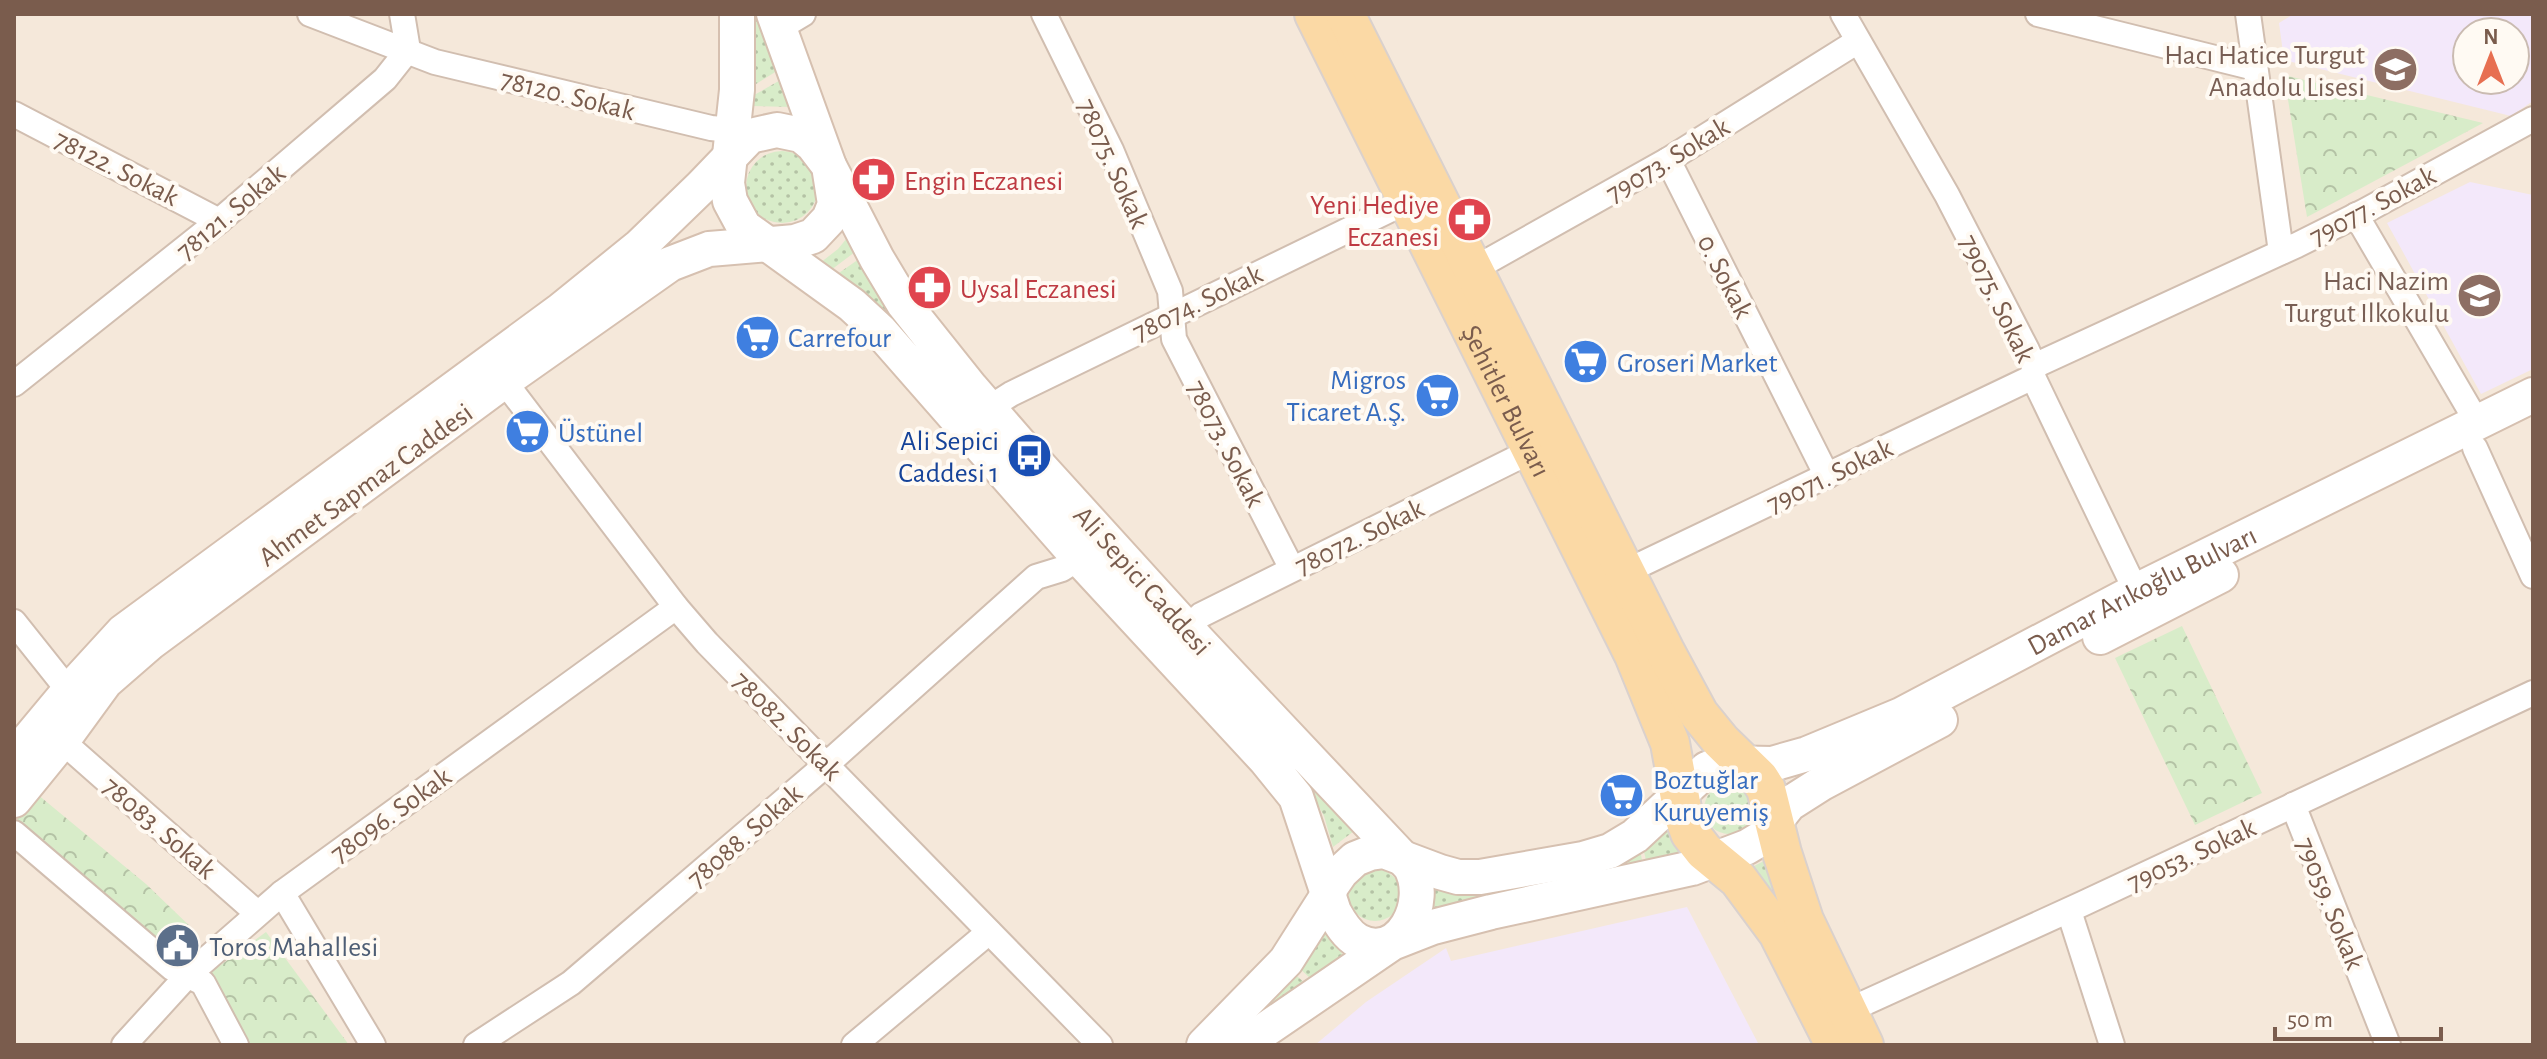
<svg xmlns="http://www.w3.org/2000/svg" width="2547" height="1059" font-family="'Alegreya Sans',sans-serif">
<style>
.residential{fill:#f5e8da;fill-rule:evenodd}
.education{fill:#f3e8fa;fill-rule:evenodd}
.grass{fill:url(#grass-dots)}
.forest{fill:url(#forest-crowns)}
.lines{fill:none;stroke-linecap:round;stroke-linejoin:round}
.street-casing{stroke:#d1beb0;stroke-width:28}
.secondary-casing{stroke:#d6c0b0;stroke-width:38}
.primary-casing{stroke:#dad1cd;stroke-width:42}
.street{stroke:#fff;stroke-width:24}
.secondary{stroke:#fff;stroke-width:34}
.primary{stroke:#fbd9a5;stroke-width:38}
.labels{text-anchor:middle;stroke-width:8;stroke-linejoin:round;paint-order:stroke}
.education-label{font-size:28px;fill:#785e54;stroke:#fffaf3;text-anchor:end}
.street-label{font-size:28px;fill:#7a5c4d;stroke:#fffaf3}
.health-label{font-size:28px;fill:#be3a42;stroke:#fffaf3;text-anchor:start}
.shop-label{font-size:28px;fill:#366cbe;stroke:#fffaf3;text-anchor:start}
.transit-label{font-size:28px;fill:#164399;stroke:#fffaf3;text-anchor:end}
.service-label{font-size:28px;fill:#4e5e75;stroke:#fffaf3;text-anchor:start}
</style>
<defs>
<pattern id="grass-dots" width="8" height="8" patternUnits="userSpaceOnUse" patternTransform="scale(2)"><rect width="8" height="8" fill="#d8ecc9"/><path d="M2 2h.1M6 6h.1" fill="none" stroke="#b4c2a5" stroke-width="1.8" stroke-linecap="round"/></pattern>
<pattern id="forest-crowns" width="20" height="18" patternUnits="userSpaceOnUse" patternTransform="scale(2)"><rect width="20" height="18" fill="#d8ecc9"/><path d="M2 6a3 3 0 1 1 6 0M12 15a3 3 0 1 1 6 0" fill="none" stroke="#b4c2a5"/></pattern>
</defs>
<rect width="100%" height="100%" fill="#fdf6ec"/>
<path class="residential" d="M14 14H2533V1045H14ZM2467 32H2515V80H2467Z"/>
<g class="education">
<path d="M2294 14H2533V101L2511 116 2284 60 2279 23ZM2467 32H2515V80H2467Z"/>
<polygon points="2470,182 2533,195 2533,369 2481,394 2387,223"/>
<polygon points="1687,907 1759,1045 1315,1045 1366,1002 1446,948 1451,961"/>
</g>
<g class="grass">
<polygon points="748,14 762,14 780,69 756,84 750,84"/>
<polygon points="784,78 792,107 748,106 749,94 756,94"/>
<circle cx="782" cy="187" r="36"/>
<polygon points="847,238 855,252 831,270 820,263 838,249"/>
<polygon points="859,259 961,395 836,275"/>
<polygon points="1167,629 1354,831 1333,847 1324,816 1310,790"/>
<circle cx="1729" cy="809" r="25"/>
<polygon points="1668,825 1688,858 1647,864 1643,848"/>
<polygon points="1640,850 1643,865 1433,911 1434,887 1465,895 1495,892 1578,874"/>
<polygon points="1770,855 1783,892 1769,900 1744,871 1762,862"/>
<circle cx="1375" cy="895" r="26"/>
<polygon points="1323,927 1343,955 1312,980 1296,965"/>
<polygon points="1291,971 1306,984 1243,1024"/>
</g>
<g class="forest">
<polygon points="2284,75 2483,123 2307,217"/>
<polygon points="2182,626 2262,793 2195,825 2115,658"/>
<polygon points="37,794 146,884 198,934 171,962 121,912 17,819"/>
<polygon points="266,932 349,1045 241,1045 199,981"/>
</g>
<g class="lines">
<defs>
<g id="street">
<polyline points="310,14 435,62 711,128 731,130"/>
<polyline points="1044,14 1111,150 1170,291 1174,339 1292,569"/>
<polyline points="1843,14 1947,195 2027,350 2034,366 2033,377 2136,591"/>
<polyline points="2038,14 2255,68"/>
<polyline points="2248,14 2281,252"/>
<polyline points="778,29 803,14"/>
<polyline points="14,114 219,221"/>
<polyline points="1668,160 1827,476"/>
<polyline points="2356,215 2477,422"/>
<polyline points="1472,270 1668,160 1858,41"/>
<polyline points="2034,366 2297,245 2365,211 2533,119"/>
<polyline points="504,381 676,607 707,643 1100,1045"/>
<polyline points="14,384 219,221 385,79 408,50 402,14"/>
<polyline points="989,408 1011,394 1408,201"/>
<polyline points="2475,448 2533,576"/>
<polyline points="1625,572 2033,377"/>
<polyline points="14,622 69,691"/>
<polyline points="1187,628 1201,615 1533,450"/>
<polyline points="62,741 257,913"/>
<polyline points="2293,805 2388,1045"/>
<polyline points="14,833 172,968 203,983 236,1045"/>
<polyline points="282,893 373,1045"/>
<polyline points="2069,911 2112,1045"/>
<polyline points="1847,1011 2082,904 2533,693"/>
<polyline points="124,1045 187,976 282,893 676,607"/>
<polyline points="476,1045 571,983 827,764 1036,577 1062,569 1079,558"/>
<polyline points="854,1045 989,932"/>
</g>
<g id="secondary">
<path d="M737 14V90L727 183 730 201 744 227 852 305 880 331 1079 558 1266 760 1296 797 1334 912C1340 923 1347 935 1358 941 1400 963 1431 902 1410 866L1199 642 1030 456 971 388 904 304 877 259 829 166 774 14"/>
<polyline points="2100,637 2221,575"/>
<polyline points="14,757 69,691 123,632 561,310 640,246 701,187 750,136 777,130 801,135 813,145 829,166 835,204 829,219 813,236 795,242 709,249 670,264 504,381 151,642 105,682 62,741 14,800"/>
<path id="s1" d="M1204 1045 1286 961 1328 895 1332 885 1341 872 1355 859 1370 853 1384 851 1440 872 1458 877H1480L1583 859 1610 851 1635 836 1707 769 1722 763 1772 764 1807 754 1901 715 2136 591 2533 395"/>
<polyline points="1243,1045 1392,943 1433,927 1491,912 1692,868 1747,847 1762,838 1789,804 1822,783 1940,720"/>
</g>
<g id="primary">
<path id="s2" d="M1314 14 1634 655 1670 743 1683 814 1690 833 1704 851 1738 879 1778 933 1835 1045"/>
<polyline points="1345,14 1665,651 1699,714 1721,741 1759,778 1766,789 1782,853 1804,920 1864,1045"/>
</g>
</defs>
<use href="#street" class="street-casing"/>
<use href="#secondary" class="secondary-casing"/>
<use href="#primary" class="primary-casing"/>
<use href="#street" class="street"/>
<use href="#secondary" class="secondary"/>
<use href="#primary" class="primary"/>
</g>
<defs>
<symbol id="school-disc" viewBox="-11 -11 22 22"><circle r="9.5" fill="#8d6e63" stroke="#fffaf3"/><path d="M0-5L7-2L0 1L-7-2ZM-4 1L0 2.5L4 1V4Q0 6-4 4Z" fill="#fff"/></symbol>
<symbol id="pharmacy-disc" viewBox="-11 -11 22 22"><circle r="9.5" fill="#e0444e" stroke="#fffaf3"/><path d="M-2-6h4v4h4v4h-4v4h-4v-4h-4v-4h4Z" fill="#fff"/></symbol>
<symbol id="supermarket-disc" viewBox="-11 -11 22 22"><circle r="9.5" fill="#3f7fe0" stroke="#fffaf3"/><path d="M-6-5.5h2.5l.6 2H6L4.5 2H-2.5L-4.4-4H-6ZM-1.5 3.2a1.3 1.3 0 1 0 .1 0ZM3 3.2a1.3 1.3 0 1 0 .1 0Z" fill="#fff"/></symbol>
<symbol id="bus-disc" viewBox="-11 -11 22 22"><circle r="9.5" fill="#1a4fb4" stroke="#fffaf3"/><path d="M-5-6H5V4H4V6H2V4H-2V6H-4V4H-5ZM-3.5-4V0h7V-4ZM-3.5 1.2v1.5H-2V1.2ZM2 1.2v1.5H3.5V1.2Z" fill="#fff"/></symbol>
<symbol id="civic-disc" viewBox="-11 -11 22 22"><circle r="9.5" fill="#5c6f8a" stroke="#fffaf3"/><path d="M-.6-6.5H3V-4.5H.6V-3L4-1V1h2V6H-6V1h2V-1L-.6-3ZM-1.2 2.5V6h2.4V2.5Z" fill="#fff"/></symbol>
</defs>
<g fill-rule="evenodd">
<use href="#school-disc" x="2370" y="44" width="51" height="51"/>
<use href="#pharmacy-disc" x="848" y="154" width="51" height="51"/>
<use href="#pharmacy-disc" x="1444" y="194" width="51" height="51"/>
<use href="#pharmacy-disc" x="904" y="262" width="51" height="51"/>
<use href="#school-disc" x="2454" y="270" width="51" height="51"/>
<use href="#supermarket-disc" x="732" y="312" width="51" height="51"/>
<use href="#supermarket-disc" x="1560" y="336" width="51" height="51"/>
<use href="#supermarket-disc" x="1412" y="370" width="51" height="51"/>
<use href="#supermarket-disc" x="502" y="406" width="51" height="51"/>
<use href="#bus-disc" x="1004" y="430" width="51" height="51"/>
<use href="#supermarket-disc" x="1596" y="770" width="51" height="51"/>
<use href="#civic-disc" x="152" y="920" width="51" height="51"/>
</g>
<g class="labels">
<g class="education-label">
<text x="2365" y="64">Hacı Hatice Turgut<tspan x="2365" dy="32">Anadolu Lisesi</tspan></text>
<text x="2449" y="290">Haci Nazim<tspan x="2449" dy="32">Turgut Ilkokulu</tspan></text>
</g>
<g class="street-label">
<text transform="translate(568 94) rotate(14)" y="10">78120. Sokak</text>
<text transform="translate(1667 159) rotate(-31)" y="10">79073. Sokak</text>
<text transform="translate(1114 163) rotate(66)" y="10">78075. Sokak</text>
<text transform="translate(117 167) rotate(27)" y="10">78122. Sokak</text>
<text transform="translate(2372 205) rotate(-28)" y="10">79077. Sokak</text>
<text transform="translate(230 211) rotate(-40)" y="10">78121. Sokak</text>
<text transform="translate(1726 276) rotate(63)" y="10">0. Sokak</text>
<text transform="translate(1998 298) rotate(64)" y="10">79075. Sokak</text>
<text transform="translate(1197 302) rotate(-26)" y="10">78074. Sokak</text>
<text dy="10" stroke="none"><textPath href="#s2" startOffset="432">Şehitler Bulvarı</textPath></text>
<text transform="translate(1227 443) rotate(63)" y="10">78073. Sokak</text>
<text transform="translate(1829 475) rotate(-26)" y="10">79071. Sokak</text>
<text transform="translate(365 484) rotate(-36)" y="10">Ahmet Sapmaz Caddesi</text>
<text transform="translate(1359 536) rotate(-26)" y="10">78072. Sokak</text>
<text transform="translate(1143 580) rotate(48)" y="10">Ali Sepici Caddesi</text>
<text dy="10" stroke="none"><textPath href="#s1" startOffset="1108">Damar Arıkoğlu Bulvarı</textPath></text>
<text transform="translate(788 725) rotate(45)" y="10">78082. Sokak</text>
<text transform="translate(390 814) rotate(-36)" y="10">78096. Sokak</text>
<text transform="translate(160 827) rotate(41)" y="10">78083. Sokak</text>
<text transform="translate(744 835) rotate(-41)" y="10">78088. Sokak</text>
<text transform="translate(2191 854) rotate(-25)" y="10">79053. Sokak</text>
<text transform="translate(2331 903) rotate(68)" y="10">79059. Sokak</text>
</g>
<g class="health-label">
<text x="904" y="190">Engin Eczanesi</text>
<text x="1439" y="214" text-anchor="end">Yeni Hediye<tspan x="1439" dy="32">Eczanesi</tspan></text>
<text x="960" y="298">Uysal Eczanesi</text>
</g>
<g class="shop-label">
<text x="788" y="347">Carrefour</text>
<text x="1617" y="372">Groseri Market</text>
<text x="1406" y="389" text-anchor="end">Migros<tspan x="1406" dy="32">Ticaret A.Ş.</tspan></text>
<text x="558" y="442">Üstünel</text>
<text x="1653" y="789">Boztuğlar<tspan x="1653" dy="32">Kuruyemiş</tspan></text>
</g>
<g class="transit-label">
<text x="999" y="450">Ali Sepici<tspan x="999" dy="32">Caddesi 1</tspan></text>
</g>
<g class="service-label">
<text x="209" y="956">Toros Mahallesi</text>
</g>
</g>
<rect width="2547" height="1059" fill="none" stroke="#7a5c4d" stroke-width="32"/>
<g transform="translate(2491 56)"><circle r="38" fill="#fffaf3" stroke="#cabbb1" stroke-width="2"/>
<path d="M0-6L14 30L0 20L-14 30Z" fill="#e76f51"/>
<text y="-12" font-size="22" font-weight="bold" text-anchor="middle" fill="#7a5c4d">N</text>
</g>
<path d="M2275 1027v12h166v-12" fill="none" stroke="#7a5c4d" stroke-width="4"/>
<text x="2287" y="1027" font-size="24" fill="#7a5c4d" stroke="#fffaf3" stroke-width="6" paint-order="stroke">50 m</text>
</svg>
